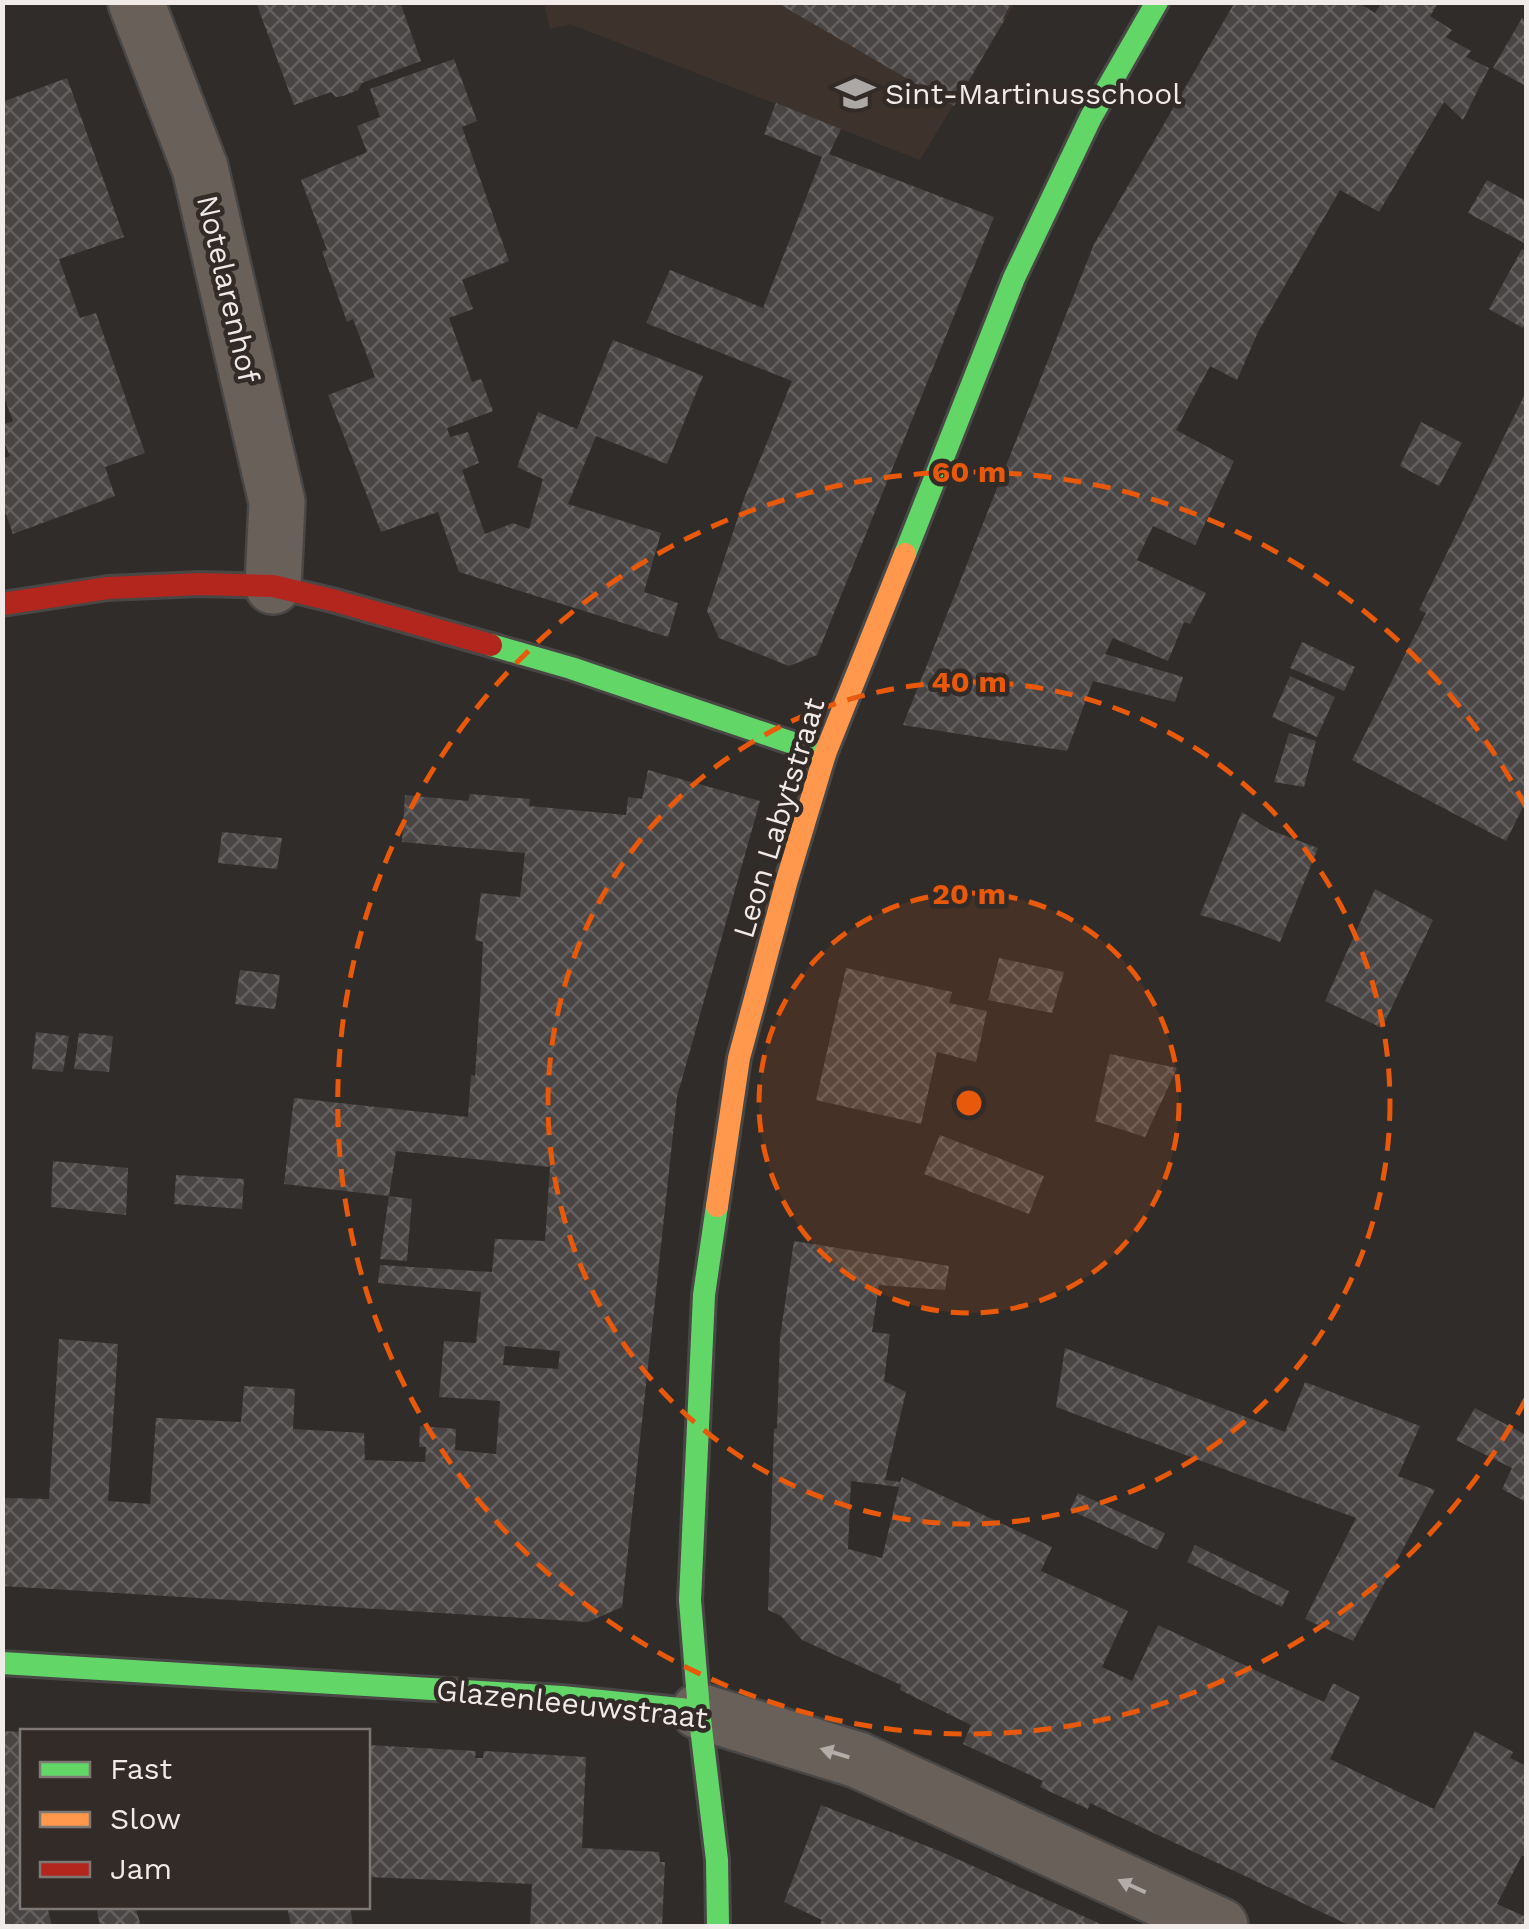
<svg xmlns="http://www.w3.org/2000/svg" width="1529" height="1929" font-family="'Work Sans',sans-serif">
<style>
.built{fill:#3e322c}
.building{fill:url(#building-cross-hatch);fill-rule:evenodd}
.lines{fill:none;stroke-linecap:round;stroke-linejoin:round}
.street-casing{stroke:#494746;stroke-width:60}
.fast-casing{stroke:#494746;stroke-width:28}
.slow-casing{stroke:#494746;stroke-width:28}
.jam-casing{stroke:#494746;stroke-width:28}
.street{stroke:#6a605a;stroke-width:55}
.fast{stroke:#63d668;stroke-width:22}
.slow{stroke:#ff974d;stroke-width:22}
.jam{stroke:#b3261e;stroke-width:22}
.oneway{fill:#b4aca9}
.ring{fill:none;stroke:#e8590c;stroke-width:5;stroke-dasharray:18 12}
.labels{text-anchor:middle;stroke-width:9;stroke-linejoin:round;paint-order:stroke}
.poi-label{font-size:30px;fill:#f0ebe9;stroke:#322b27;text-anchor:start}
.street-label{font-size:30px;fill:#f0ebe9;stroke:#322b27}
.centre{fill:#e8590c;stroke:#322b27;stroke-width:5}
.ring-label{font-size:30px;text-anchor:middle;font-weight:bold;fill:#e8590c;stroke:#322b27;stroke-width:9;stroke-linejoin:round;paint-order:stroke}
</style>
<defs>
<pattern id="building-cross-hatch" width="8" height="8" patternUnits="userSpaceOnUse" patternTransform="scale(2.5)"><rect width="8" height="8" fill="#494544"/><path d="M0 0l8 8M0 8l8-8" fill="none" stroke="#64605f"/></pattern>
</defs>
<rect width="100%" height="100%" fill="#2f2c2a"/>
<polygon class="built" points="544,3 1015,3 920,160 570,24 550,29"/>
<g class="building">
<polygon points="256,2 400,2 421,61 362,83 358,90 343,96 336,97 331,92 294,105"/>
<polygon points="776,2 1012,2 1003,18 1005,19 954,106"/>
<polygon points="1235,2 1357,2 1375,13 1382,2 1439,2 1430,16 1452,30 1446,37 1471,51 1466,57 1489,68 1463,120 1444,102 1379,212 1340,190 1258,332 1237,380 1210,366 1176,430 1234,461 1195,545 1153,526 1137,560 1206,593 1190,624 1184,622 1168,661 1113,638 1105,654 1183,677 1175,702 1093,681 1067,751 903,725 1094,244"/>
<polygon points="1522,18 1526,21 1526,81 1524,85 1493,68"/>
<polygon points="454,59 477,121 462,127 509,261 462,280 473,309 449,318 472,382 481,379 493,411 447,428 450,437 468,432 479,463 462,470 485,534 513,523 529,529 543,479 517,467 538,412 577,429 613,340 703,376 667,464 596,436 568,504 661,533 644,592 678,603 668,637 459,572 438,512 381,532 328,395 375,377 353,319 347,322 322,251 327,250 301,180 367,152 357,126 380,117 370,89"/>
<polygon points="67,78 124,237 59,259 80,318 96,313 145,453 105,467 115,496 13,534 2,503 2,459 10,456 2,438 2,425 13,421 2,392 2,102"/>
<polygon points="776,103 841,129 829,154 994,217 817,655 789,666 719,638 707,611 745,496 792,381 646,323 670,270 763,308 822,157 764,134"/>
<polygon points="1487,180 1526,201 1526,244 1468,213"/>
<polygon points="1522,249 1526,251 1526,320 1523,328 1489,309"/>
<polygon points="1526,392 1526,801 1506,841 1352,760 1426,613 1419,610"/>
<polygon points="1421,422 1462,443 1439,486 1400,466"/>
<polygon points="1302,642 1355,667 1344,691 1290,668"/>
<polygon points="1290,676 1335,697 1317,737 1272,717"/>
<polygon points="1289,733 1316,741 1304,787 1274,782"/>
<path d="M648 770 760 801 677 1097 622 1607 588 1622 2 1586V1498L49 1499 59 1339 118 1344 108 1501 150 1504 156 1418 241 1422 244 1386 295 1389 293 1429 364 1433 365 1460 425 1462 426 1447H419L420 1426 456 1429 455 1450 496 1454 500 1401 439 1397 444 1341 476 1343 481 1292 378 1283 380 1265 492 1272 495 1239 545 1241 550 1167 396 1151 389 1196 284 1184 294 1098 468 1117 471 1075 475 1076 481 984 483 942 475 940 481 893 520 897 525 853 402 842 405 795 468 801 470 794 530 799 529 806 626 815 628 797 642 799ZM505 1346 560 1351 558 1369 503 1365Z"/>
<polygon points="1242,812 1270,830 1318,848 1280,942 1232,924 1200,915"/>
<polygon points="222,832 282,838 277,869 218,863"/>
<polygon points="1375,889 1433,920 1382,1028 1325,1001"/>
<polygon points="999,958 1064,972 1052,1013 988,1000"/>
<polygon points="846,968 952,992 949,1003 987,1011 976,1062 937,1052 921,1124 816,1100"/>
<polygon points="240,970 280,975 275,1009 235,1004"/>
<polygon points="36,1032 69,1036 63,1072 32,1069"/>
<polygon points="79,1033 113,1036 109,1072 74,1069"/>
<polygon points="1110,1054 1177,1068 1145,1137 1095,1121"/>
<polygon points="940,1135 1044,1176 1029,1214 924,1174"/>
<polygon points="53,1161 128,1168 126,1215 51,1207"/>
<polygon points="176,1175 244,1179 242,1209 174,1204"/>
<polygon points="389,1196 412,1199 407,1261 380,1259"/>
<path d="M794 1241 949 1266 945 1290 879 1285 872 1332 890 1334 884 1381 906 1392 885 1480 900 1482 902 1477 1052 1547 1041 1571 1128 1611 1102 1667 1132 1681 1158 1625 1324 1702 1333 1683 1360 1697 1330 1759 1434 1809 1475 1731 1513 1752 1510 1758 1526 1766V1857L1522 1855 1497 1904 1526 1917V1926H1351L1090 1803 1088 1809 1040 1787 1043 1781 963 1744 971 1725 900 1690 901 1685 802 1640 781 1616 768 1610 774 1429 777 1428 780 1338ZM851 1481 899 1487 882 1558 848 1549Z"/>
<polygon points="1065,1348 1285,1432 1305,1382 1420,1426 1398,1476 1435,1490 1353,1641 1305,1619 1356,1518 1056,1407"/>
<polygon points="1475,1408 1526,1435 1526,1502 1502,1489 1512,1468 1456,1440"/>
<polygon points="1078,1493 1165,1533 1157,1550 1070,1510"/>
<polygon points="1195,1545 1289,1591 1282,1607 1187,1562"/>
<polygon points="2,1731 22,1732 22,1906 47,1906 52,1926 2,1926"/>
<polygon points="368,1745 476,1751 475,1758 483,1758 484,1751 586,1757 582,1848 659,1852 660,1862 665,1862 662,1926 530,1926 532,1884 368,1877"/>
<polygon points="821,1805 942,1852 1105,1926 819,1926 822,1920 784,1902"/>
<polygon points="96,1906 135,1906 141,1926 100,1926"/>
<polygon points="287,1906 350,1906 353,1926 291,1926"/>
</g>
<g class="lines">
<defs>
<g id="street">
<polyline points="136,2 200,168 277,502 273,586"/>
<polyline points="699,1711 858,1760 1220,1926"/>
</g>
<g id="fast">
<polyline points="905,554 1014,278 1091,117 1157,2"/>
<polyline points="491,645 571,668 825,754"/>
<polyline points="717,1206 704,1295 690,1600 699,1711 717,1860 718,1926"/>
<polyline points="2,1663 562,1697 699,1711"/>
</g>
<polyline id="slow" points="717,1206 739,1058 787,880 825,754 905,554"/>
<polyline id="jam" points="2,604 108,588 200,584 273,586 332,600 491,645"/>
</defs>
<use href="#street" class="street-casing"/>
<use href="#fast" class="fast-casing"/>
<use href="#slow" class="slow-casing"/>
<use href="#jam" class="jam-casing"/>
<use href="#street" class="street"/>
<use href="#fast" class="fast"/>
<use href="#slow" class="slow"/>
<use href="#jam" class="jam"/>
</g>
<defs><path id="oneway-solid" d="M-6-.8H1V-3.2L6.5 0L1 3.2V.8H-6Z" transform="scale(2.5)"/></defs>
<g class="oneway">
<use href="#oneway-solid" transform="translate(835 1753) rotate(-163)"/>
<use href="#oneway-solid" transform="translate(1132 1886) rotate(-155)"/>
</g>
<circle cx="969" cy="1103" r="210" fill="#e8590c" fill-opacity=".12"/>
<g class="ring">
<circle cx="969" cy="1103" r="210"/>
<circle cx="969" cy="1103" r="421"/>
<path d="M1526 1399A631 631 0 1 1 1526 807"/>
</g>
<defs>
<symbol id="school-bare" viewBox="-9 -9 18 18"><path d="M0-5L7-2L0 1L-7-2ZM-4 1L0 2.5L4 1V4Q0 6-4 4Z" fill="#aca8a6" stroke="#322b27" stroke-width="2.5" paint-order="stroke"/></symbol>
</defs>
<g fill-rule="evenodd">
<use href="#school-bare" x="828" y="66" width="55" height="55"/>
</g>
<g class="labels">
<g class="poi-label">
<text x="885" y="104">Sint-Martinusschool</text>
</g>
<g class="street-label">
<text transform="translate(228 289) rotate(77)" y="10">Notelarenhof</text>
<text transform="translate(779 818) rotate(-73)" y="10">Leon Labytstraat</text>
<text transform="translate(572 1704) rotate(6)" y="10">Glazenleeuwstraat</text>
</g>
</g>
<circle cx="969" cy="1103" r="15" class="centre"/>
<g class="ring-label">
<text x="969" y="482">60 m</text>
<text x="969" y="692">40 m</text>
<text x="969" y="904">20 m</text>
</g>
<rect width="1529" height="1929" fill="none" stroke="#f0ebe9" stroke-width="10"/>
<rect x="20" y="1729" width="350" height="180" fill="#322b27" stroke="#7e7875" stroke-width="2.5"/>
<rect x="40" y="1762" width="50" height="15" fill="#63d668" stroke="#7e7875" stroke-width="2.5"/>
<text x="110" y="1779" font-size="30" fill="#f0ebe9">Fast</text>
<rect x="40" y="1812" width="50" height="15" fill="#ff974d" stroke="#7e7875" stroke-width="2.5"/>
<text x="110" y="1829" font-size="30" fill="#f0ebe9">Slow</text>
<rect x="40" y="1862" width="50" height="15" fill="#b3261e" stroke="#7e7875" stroke-width="2.5"/>
<text x="110" y="1879" font-size="30" fill="#f0ebe9">Jam</text>
</svg>
